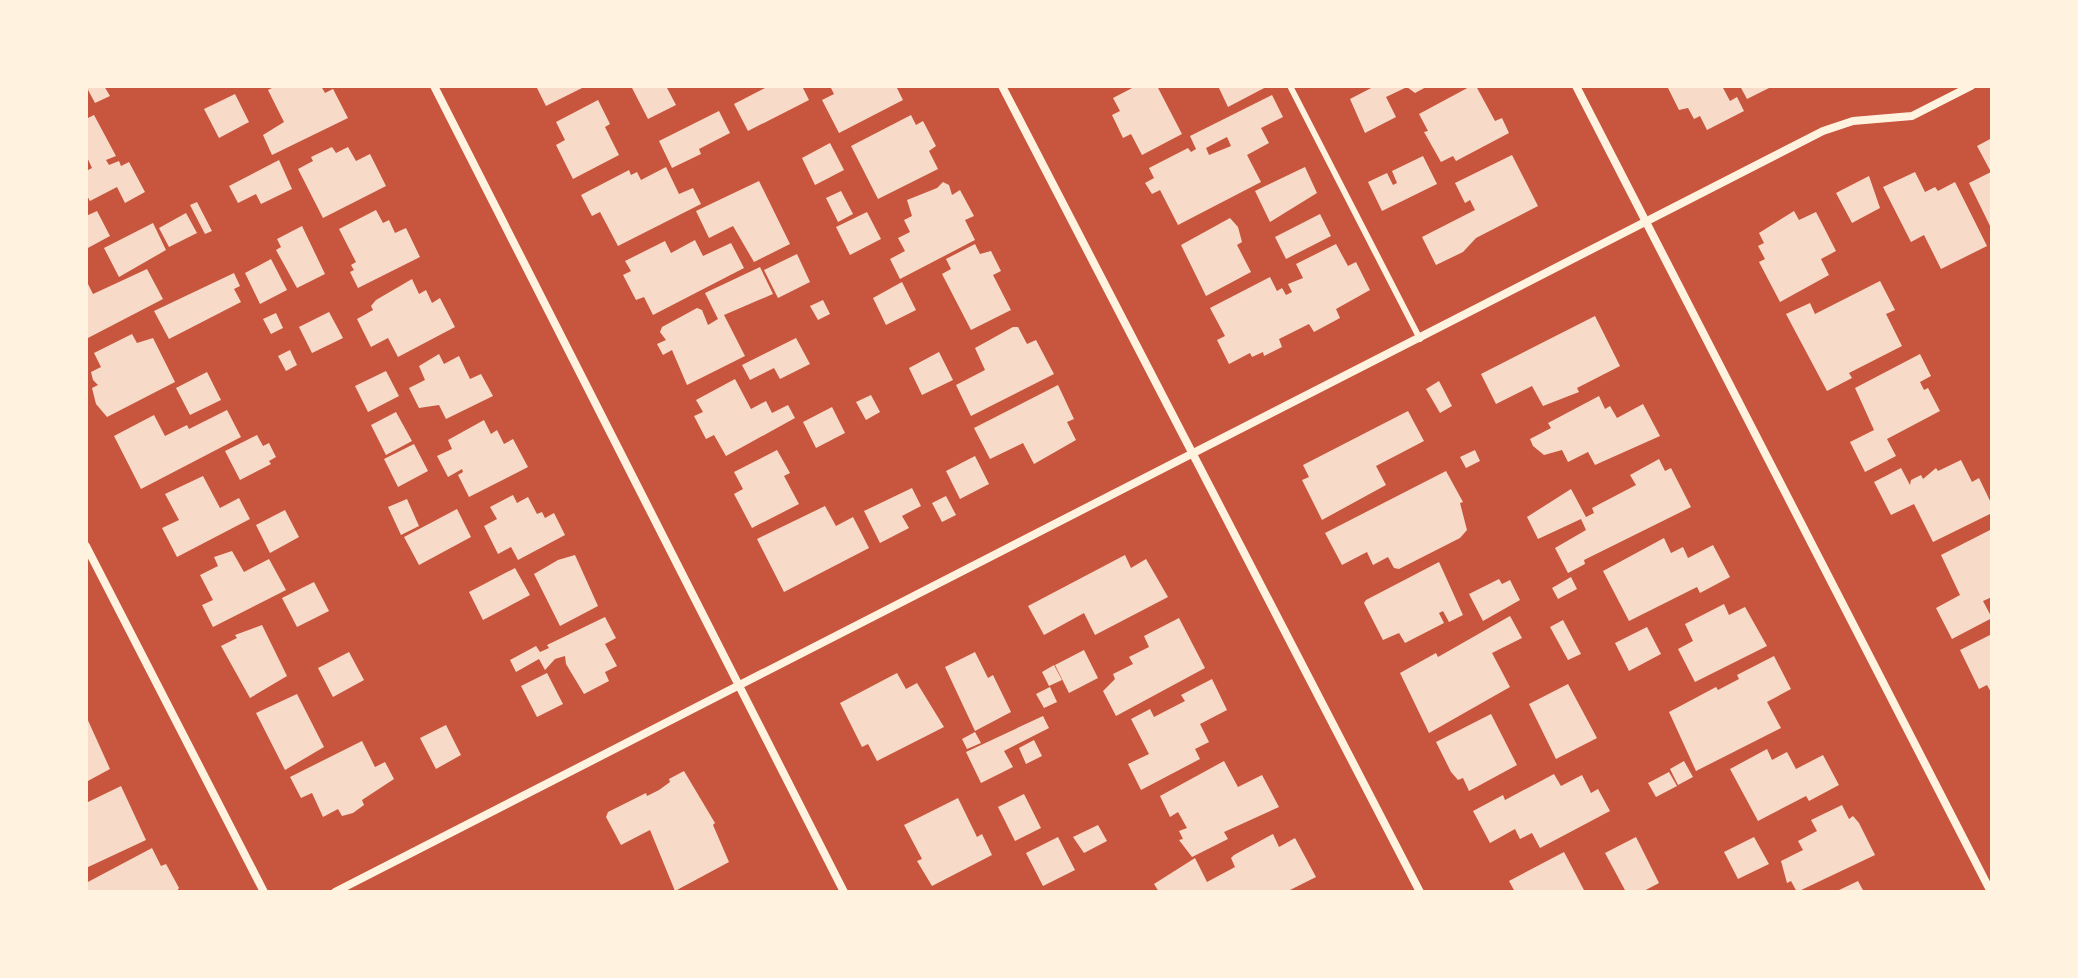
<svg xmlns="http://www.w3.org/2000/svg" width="2078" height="978" font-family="Manrope,sans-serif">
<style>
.building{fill:#f7dbc8;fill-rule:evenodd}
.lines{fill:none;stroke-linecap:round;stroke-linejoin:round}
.service{stroke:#fff3e0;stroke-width:6}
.minor{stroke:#fff3e0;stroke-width:8}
</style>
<rect width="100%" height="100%" fill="#c8553d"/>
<g class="building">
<polygon points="86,86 104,86 110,96 95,103"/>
<polygon points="276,86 321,86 325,93 333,89 348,118 272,155 263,135 284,122 268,90"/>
<polygon points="536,86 586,86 546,106"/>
<polygon points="631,86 666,86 676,105 648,119"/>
<polygon points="769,86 802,86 809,100 748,131 734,104"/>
<polygon points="830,86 896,86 903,100 839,133 822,100 834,94"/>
<polygon points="1136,86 1157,86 1182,134 1142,155 1131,134 1123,138 1112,115 1120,111 1113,98"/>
<polygon points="1218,86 1268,86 1228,107"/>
<polygon points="1375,86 1428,86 1415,93 1407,87 1386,97 1396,117 1365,133 1350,99"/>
<polygon points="1471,86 1476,86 1495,121 1502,118 1509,133 1456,161 1453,156 1441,162 1424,132 1428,131 1419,114"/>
<polygon points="1667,86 1722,86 1730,101 1737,97 1744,111 1707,130 1700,116 1694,119 1688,108 1679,110"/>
<polygon points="1740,86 1773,86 1747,99"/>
<polygon points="235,94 249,122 219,138 204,109"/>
<path d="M1272 95 1283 117 1261 128 1269 143 1247 155 1261 182 1178 225 1160 190 1152 194 1145 183 1154 178 1149 168 1188 148 1191 152 1196 149 1190 136ZM1227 137 1231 146 1209 155 1206 148Z"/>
<polygon points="598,100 610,124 605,127 619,155 573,179 556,145 565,140 556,122"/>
<polygon points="719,111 730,133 699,149 701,154 672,168 659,141"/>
<polygon points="94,115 116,156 106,160 109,165 119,161 121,166 129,162 145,192 125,203 117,187 90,201 86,194 86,171 92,168 86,155 86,119"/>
<polygon points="911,115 916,125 923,121 936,146 929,151 938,169 878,199 851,146"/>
<polygon points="1992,138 1992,230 1969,183 1991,172 1977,146"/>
<polygon points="830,143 844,170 815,185 802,158"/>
<polygon points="332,147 336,153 348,147 356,161 370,154 386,186 323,218 298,169 313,161 311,157"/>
<polygon points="1512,155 1538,206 1476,238 1463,252 1436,265 1422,237 1475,210 1470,200 1465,203 1455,183"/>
<polygon points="1423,156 1437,184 1382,211 1368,182 1387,173 1393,185 1397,183 1392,171"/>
<polygon points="279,160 292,189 261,204 256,194 238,203 229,186"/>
<polygon points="666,167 679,194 693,188 701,204 618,246 600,212 592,216 581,195 629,170 631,175 637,172 641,180"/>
<polygon points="1305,167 1317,193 1270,222 1255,191"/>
<polygon points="1915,172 1925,192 1935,187 1938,191 1955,182 1987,246 1941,269 1924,235 1911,242 1883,187"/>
<polygon points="1869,176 1880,208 1852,223 1836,193"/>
<polygon points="759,181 790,244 754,262 733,226 709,238 696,211"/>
<polygon points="943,182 949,185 952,195 960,190 974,216 965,220 975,240 900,279 890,259 905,251 898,238 910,232 904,220 912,216 907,200 937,188"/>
<polygon points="841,191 853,214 838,222 826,198"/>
<polygon points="197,202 212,231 205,234 190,205"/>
<polygon points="376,210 383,223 389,220 395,233 406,228 420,257 358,288 350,272 354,270 351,265 356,262 339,229"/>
<polygon points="97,211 110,236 86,249 86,216"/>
<polygon points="1794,211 1799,220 1816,212 1836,251 1821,259 1829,275 1780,302 1759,262 1765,259 1758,246 1764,243 1759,233"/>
<polygon points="867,212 881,239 850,255 836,227"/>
<polygon points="186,213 197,233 169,247 159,228"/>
<polygon points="1320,214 1331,236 1286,259 1275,237"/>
<polygon points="1230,218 1238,227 1242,242 1237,245 1251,272 1206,296 1181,245"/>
<polygon points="153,223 166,250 119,277 104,248"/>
<polygon points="302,226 325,274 297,288 276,250 281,247 277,239"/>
<polygon points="695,240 703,256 731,243 744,268 653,315 644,297 636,300 623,275 631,271 625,261 665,241 671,253"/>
<polygon points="975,244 980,254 991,251 1001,271 993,275 1011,310 971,330 942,274 951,269 946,259"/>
<polygon points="1336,244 1348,266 1356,262 1370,290 1336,309 1340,318 1314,332 1309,324 1279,339 1282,347 1264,356 1263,352 1252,357 1250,353 1229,364 1217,340 1225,336 1210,308 1270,277 1277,291 1282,288 1286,295 1292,292 1288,284 1303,278 1296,264"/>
<polygon points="797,254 810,282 778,298 764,270"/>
<polygon points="271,259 287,290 260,304 245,273"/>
<polygon points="760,267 773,294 724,315 745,356 687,385 672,350 663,355 657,344 666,340 660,332 662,327 697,308 702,310 708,325 718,319 705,293"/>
<polygon points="147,269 163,299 86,339 86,280 93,294"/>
<polygon points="234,273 240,286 234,289 241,302 169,339 154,311"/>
<polygon points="412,279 419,294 426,290 432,303 440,298 455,327 398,357 388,338 371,347 357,319 373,310 371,306 376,300"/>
<polygon points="1880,281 1895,310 1886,314 1902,346 1849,373 1852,378 1827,391 1786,314 1810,303 1815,314"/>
<polygon points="902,282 916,310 886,325 873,298"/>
<polygon points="823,300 830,314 818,320 810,306"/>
<polygon points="329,312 343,338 312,353 299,327"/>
<polygon points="276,313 283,328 271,334 263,319"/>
<polygon points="1595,316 1620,366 1577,388 1579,392 1543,406 1532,386 1496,404 1481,374"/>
<polygon points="1013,327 1018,327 1027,344 1036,340 1054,374 971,416 956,385 985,370 975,348"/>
<polygon points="132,334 137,343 153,338 175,382 107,417 96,404 92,388 98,385 93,380 91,372 101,367 94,353"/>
<polygon points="796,338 810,364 780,379 774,368 750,380 742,365"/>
<polygon points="290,350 297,365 286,371 278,356"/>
<polygon points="939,352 953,380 922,395 909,368"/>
<polygon points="439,354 444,364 459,356 470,379 481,374 493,396 446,419 439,405 419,408 409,388 425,380 419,366"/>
<polygon points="1920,354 1931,376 1920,382 1924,390 1928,388 1940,411 1887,439 1896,456 1865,472 1850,442 1874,430 1855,388"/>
<polygon points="386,371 399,396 368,412 355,386"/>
<polygon points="207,372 221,400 190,415 176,388"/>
<polygon points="735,379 751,409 766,401 772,413 788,405 795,418 726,456 714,435 706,439 694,416 703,412 696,400"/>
<polygon points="1439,381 1452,406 1440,413 1426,389"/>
<polygon points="1058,385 1074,419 1067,422 1076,440 1034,464 1023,443 990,459 974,428"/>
<polygon points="871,395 880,412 866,420 856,402"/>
<polygon points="1599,396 1605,409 1610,406 1617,418 1643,404 1660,436 1595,465 1588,452 1568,462 1562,450 1544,455 1533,446 1530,439 1551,428 1548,423"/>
<polygon points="832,407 845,433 816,448 803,422"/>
<polygon points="227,410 241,437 141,489 114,436 154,415 165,436 187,425 189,429"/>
<polygon points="1408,411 1424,441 1376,466 1386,485 1322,520 1302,480 1309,477 1303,465"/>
<polygon points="396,412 412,441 386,455 371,425"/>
<polygon points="484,420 491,434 497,430 504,444 513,439 528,467 469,497 458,475 463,472 462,469 448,477 437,456 452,449 448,440"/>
<polygon points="257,435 263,446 269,443 276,457 269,461 271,464 240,480 225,451"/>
<polygon points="414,444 428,471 398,487 384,459"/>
<polygon points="777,450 790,473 784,476 799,504 752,528 734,494 743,489 734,472"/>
<polygon points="1475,450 1480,461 1466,468 1460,457"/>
<polygon points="975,456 989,484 960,499 946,471"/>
<polygon points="1659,459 1665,471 1671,468 1691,507 1584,560 1585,564 1568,573 1555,548 1586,530 1581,519 1538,539 1527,517 1571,489 1586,517 1594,513 1592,508 1636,485 1630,475"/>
<polygon points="1961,460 1972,482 1979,478 1992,505 1992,513 1933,542 1914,504 1891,515 1874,482 1901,468 1910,485 1911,480 1921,475 1923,479 1936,468 1938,471"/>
<polygon points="1446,471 1463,502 1460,503 1467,530 1460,538 1399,569 1394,568 1388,557 1373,565 1367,552 1342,565 1325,533"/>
<polygon points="203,476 220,508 239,498 250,519 177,557 162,528 179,520 165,494"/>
<polygon points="912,488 921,506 902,516 909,528 880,543 864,511"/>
<polygon points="513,495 517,503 528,497 537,514 542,512 545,518 554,513 565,535 518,560 511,547 498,554 484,526 497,519 490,507"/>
<polygon points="946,496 956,515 942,522 932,503"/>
<polygon points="407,499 419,526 401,535 388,507"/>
<polygon points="825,506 836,526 853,517 869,548 784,592 757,539"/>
<polygon points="457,509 471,537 419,565 404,537"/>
<polygon points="285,510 299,537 270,553 256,525"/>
<polygon points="1992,529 1992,597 1983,601 1992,618 1952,639 1936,608 1960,595 1941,555"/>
<polygon points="1664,538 1671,553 1683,547 1688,558 1713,545 1730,577 1700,593 1697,587 1629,621 1603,571"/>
<polygon points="232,551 244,572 269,559 286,590 213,627 202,605 213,600 200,575 218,566 214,557"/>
<polygon points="575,555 598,606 560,626 534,574 558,560"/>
<polygon points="1125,555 1131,568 1146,559 1168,597 1095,635 1084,613 1044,635 1028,606"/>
<polygon points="1439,562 1463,615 1449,622 1443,611 1439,613 1444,623 1405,643 1399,633 1383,640 1364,603 1366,600"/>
<polygon points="515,568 530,595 483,620 469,592"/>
<polygon points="1571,577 1577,589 1558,599 1552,588"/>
<polygon points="1499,579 1502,584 1510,580 1520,600 1483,621 1469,594"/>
<polygon points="314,582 329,611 297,627 282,598"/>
<polygon points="1724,604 1729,615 1745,607 1767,646 1695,682 1678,649 1693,641 1685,624"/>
<polygon points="1510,616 1522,638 1492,653 1510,687 1429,733 1400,673 1436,653 1438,657"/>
<polygon points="605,617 616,638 605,644 617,666 605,672 609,681 584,694 566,664 565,656 555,659 545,670 539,659 516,672 510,660 536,646 540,652 549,648 547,645"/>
<polygon points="1179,618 1205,668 1116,716 1103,691 1115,679 1113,674 1133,664 1129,657 1149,647 1144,636"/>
<polygon points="1563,620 1581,654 1568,660 1550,627"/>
<polygon points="262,625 287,676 250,698 221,646 237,638 235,635"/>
<polygon points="1647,627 1661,654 1629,671 1615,643"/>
<polygon points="1992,634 1992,694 1987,685 1979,689 1960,650"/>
<polygon points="1084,650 1098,678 1069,693 1055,665"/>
<polygon points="349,652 364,680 333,697 318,668"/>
<polygon points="975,652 988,678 993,675 1011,712 975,731 945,667"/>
<polygon points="1774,656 1791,689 1767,702 1781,728 1696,771 1669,712 1716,687 1718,690 1739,679 1737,675"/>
<polygon points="1054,665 1062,680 1049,686 1042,672"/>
<polygon points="547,673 563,704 537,717 521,686"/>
<polygon points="897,673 906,689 917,683 944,727 877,761 868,744 862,747 840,703"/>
<polygon points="1212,679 1227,710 1200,724 1209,742 1195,749 1200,759 1141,790 1128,764 1149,754 1131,719 1150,709 1154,717 1185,701 1181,695"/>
<polygon points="1568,684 1597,738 1556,759 1529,704"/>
<polygon points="1050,687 1057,702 1044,708 1036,694"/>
<polygon points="297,694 324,747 285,770 256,713"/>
<polygon points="1491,714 1517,765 1469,791 1463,778 1458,780 1451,772 1436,742"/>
<polygon points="86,716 110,769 86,782"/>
<polygon points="1043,716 1049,728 1004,751 1013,767 981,783 966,752"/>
<polygon points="446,725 461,755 436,769 420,738"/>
<polygon points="975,732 981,743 967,749 962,739"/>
<polygon points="1034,740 1042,756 1026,764 1019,748"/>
<polygon points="362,741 375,767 385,762 394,779 362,800 364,805 353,813 342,816 338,809 323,817 312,793 301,798 290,777"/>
<polygon points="1767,749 1772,760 1787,752 1796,769 1823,755 1839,785 1809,801 1806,796 1758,821 1730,769"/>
<polygon points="1224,761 1238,787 1262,775 1279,807 1224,832 1228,839 1192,857 1179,840 1183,839 1179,831 1187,828 1178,812 1170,817 1160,796"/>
<polygon points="1684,761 1693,777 1678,785 1670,769"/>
<polygon points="684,771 715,823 713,825 729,862 675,891 650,830 621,845 606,817 608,812 646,793 647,796 659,790 670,782 669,779"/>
<polygon points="1669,772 1677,786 1656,797 1648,783"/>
<polygon points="1554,774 1561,786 1582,775 1591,793 1598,789 1610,811 1540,848 1532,833 1520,839 1515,829 1490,843 1473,811 1503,795 1505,800"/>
<polygon points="121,786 146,840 86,868 86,803"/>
<polygon points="1024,794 1041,828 1015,841 998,807"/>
<polygon points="958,798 977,837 982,834 992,855 932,886 917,861 922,859 904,825"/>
<polygon points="1842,805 1849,819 1853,816 1859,823 1875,855 1797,892 1791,881 1787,883 1781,861 1803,850 1798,841 1817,831 1811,820"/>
<polygon points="1098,825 1107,841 1084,853 1073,837"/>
<polygon points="1273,834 1279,847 1295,838 1316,877 1286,892 1159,892 1154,884 1195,858 1207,882 1235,867 1231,858 1234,855"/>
<polygon points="1058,837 1075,870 1043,886 1026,853"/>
<polygon points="1636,837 1659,883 1642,892 1626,892 1605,853"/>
<polygon points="1754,837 1769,864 1738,879 1724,852"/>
<polygon points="152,848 161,866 166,864 179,888 176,892 86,892 86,883"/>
<polygon points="1564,852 1585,892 1515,892 1509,881"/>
<polygon points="1858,881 1864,892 1835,892"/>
</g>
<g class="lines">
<polyline class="service" points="1290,86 1420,339"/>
<g class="minor">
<polyline points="434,86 844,892"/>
<polyline points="1002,86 1420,892"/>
<polyline points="1576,86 1991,892"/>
<polyline points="86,546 264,892"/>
<polyline points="335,892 1823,131 1853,121 1912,116 1971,86"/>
</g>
</g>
<rect width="2078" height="978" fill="none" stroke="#fff3e0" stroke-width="176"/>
</svg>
